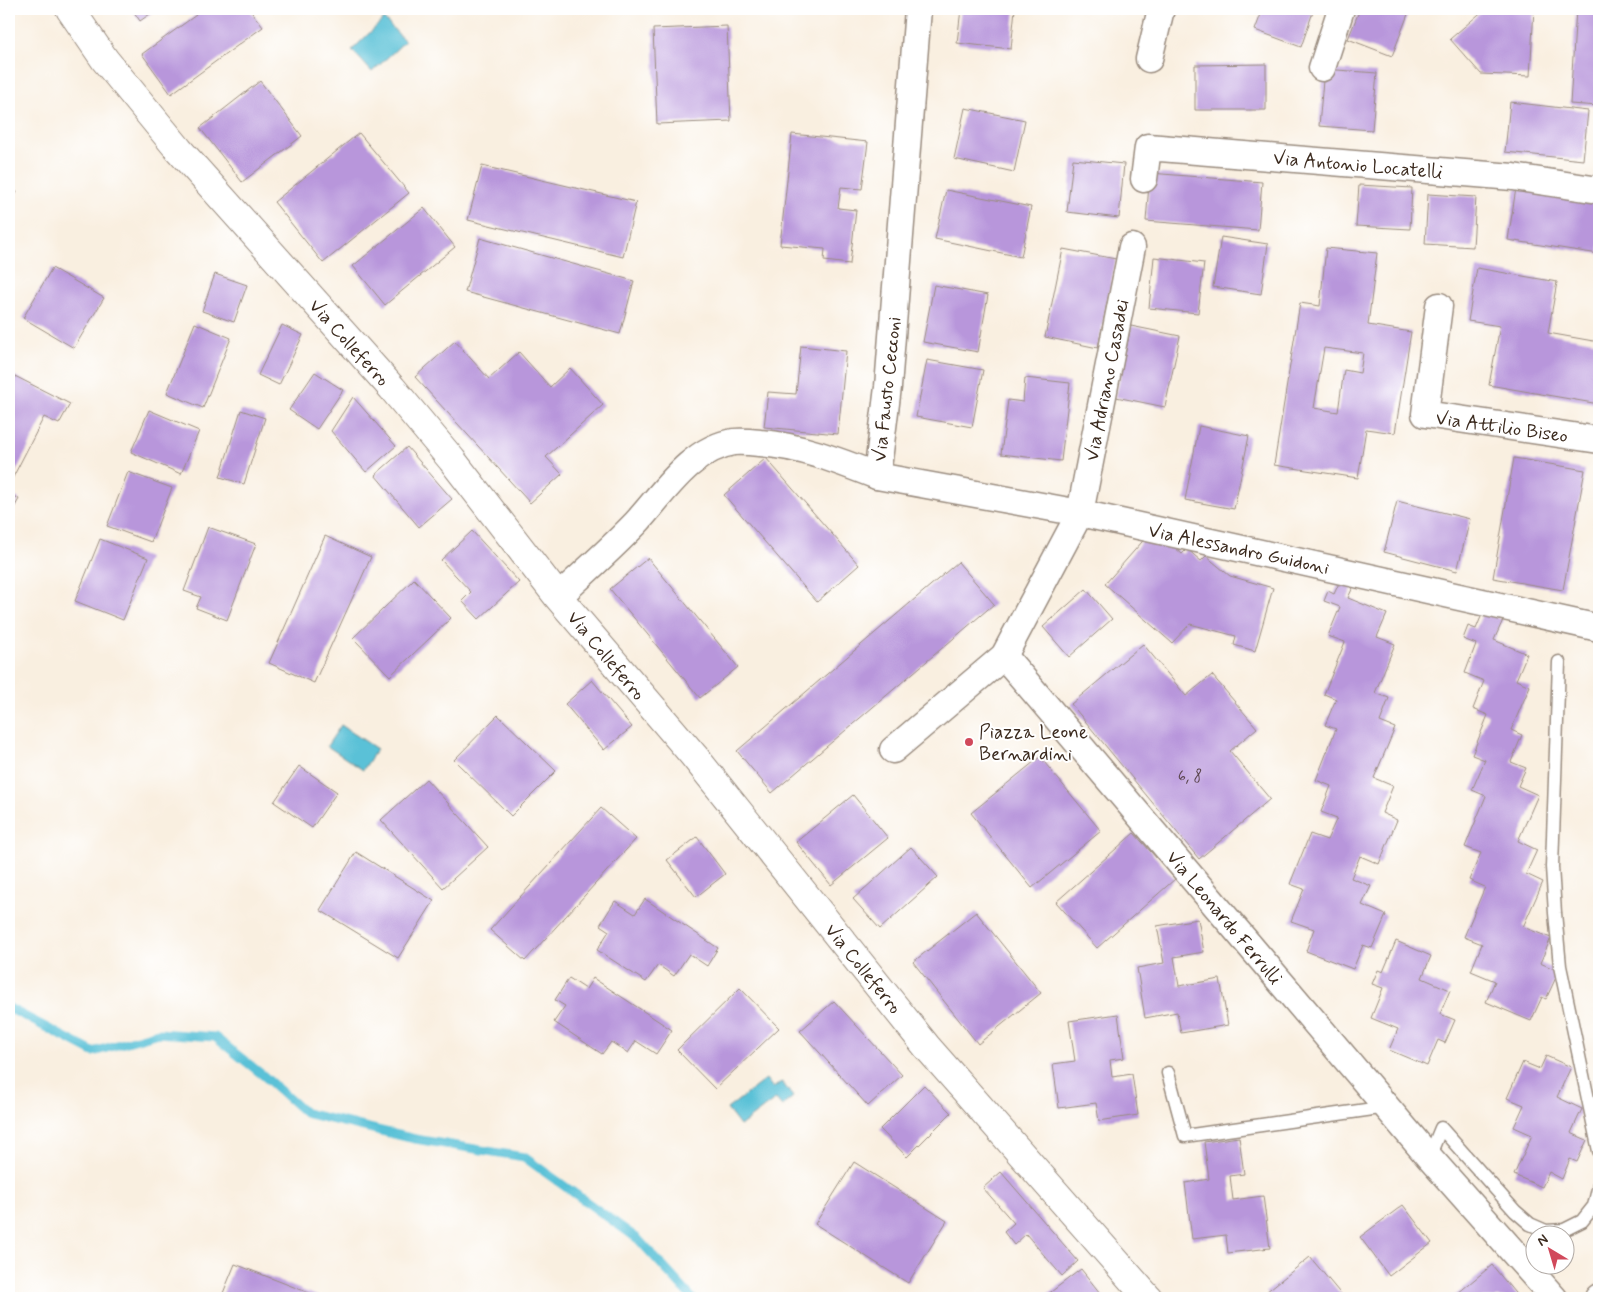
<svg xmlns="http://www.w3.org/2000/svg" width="1608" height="1307" font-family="Mynerve,sans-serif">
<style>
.water{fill:#5ac1d7;stroke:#4a767a}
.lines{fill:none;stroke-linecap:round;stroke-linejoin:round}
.stream{stroke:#5ac1d7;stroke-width:9}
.building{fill:#b896db;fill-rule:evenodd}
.lane-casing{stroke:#9a8c7f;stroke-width:15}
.street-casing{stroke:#9a8c7f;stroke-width:29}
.secondary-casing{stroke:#9a8c7f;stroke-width:30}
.lane{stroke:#fff;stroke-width:12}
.street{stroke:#fff;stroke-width:26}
.secondary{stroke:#fff;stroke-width:28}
.poi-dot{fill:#d1495b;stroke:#fff;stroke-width:2}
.labels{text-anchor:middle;stroke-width:4;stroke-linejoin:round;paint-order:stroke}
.number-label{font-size:16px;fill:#5a454d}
.street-label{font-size:19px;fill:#3b2a1e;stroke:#fff}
.poi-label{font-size:19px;fill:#3b2a1e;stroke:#fff;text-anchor:start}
</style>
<rect width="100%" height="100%" fill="#fff"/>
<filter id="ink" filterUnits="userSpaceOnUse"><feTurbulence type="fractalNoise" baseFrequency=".02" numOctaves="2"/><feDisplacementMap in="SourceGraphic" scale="10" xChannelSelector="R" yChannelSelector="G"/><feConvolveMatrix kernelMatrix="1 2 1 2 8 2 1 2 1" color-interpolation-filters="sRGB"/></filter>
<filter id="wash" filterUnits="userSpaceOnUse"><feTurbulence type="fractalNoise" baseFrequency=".0096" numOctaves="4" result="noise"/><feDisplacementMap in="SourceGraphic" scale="20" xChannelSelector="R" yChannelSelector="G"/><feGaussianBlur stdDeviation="1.12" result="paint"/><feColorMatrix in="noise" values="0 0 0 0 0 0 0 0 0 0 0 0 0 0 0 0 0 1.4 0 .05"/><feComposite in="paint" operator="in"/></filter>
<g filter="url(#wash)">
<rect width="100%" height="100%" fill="#f9efe0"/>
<g class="water">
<polygon points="384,19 405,41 372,72 352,50"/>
<polygon points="341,725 377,749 363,770 327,746"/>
<polygon points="766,1079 773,1088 782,1082 793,1097 782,1106 776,1099 740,1126 727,1109"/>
</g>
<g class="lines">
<polyline class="stream" points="9,1008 93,1052 158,1033 215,1037 264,1076 305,1113 415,1139 524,1157 638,1239 692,1298"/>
</g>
<g id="blocks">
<g class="building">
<polygon points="132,9 157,9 140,21"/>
<polygon points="192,9 249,9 263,27 171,94 142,54 196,15"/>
<polygon points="961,9 1015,9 1011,49 957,43"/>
<polygon points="1263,9 1314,9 1301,47 1255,30"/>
<polygon points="1360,9 1410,9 1392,56 1348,39"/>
<polygon points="1485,9 1534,9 1530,76 1481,74 1450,39"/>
<polygon points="1576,9 1599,9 1599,106 1570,104"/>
<polygon points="727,26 731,121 657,124 653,29"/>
<polygon points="1266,64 1266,110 1195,110 1195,65"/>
<polygon points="1324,69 1377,73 1372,130 1319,126"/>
<polygon points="260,81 302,136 242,182 200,128"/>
<polygon points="1510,102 1588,111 1583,160 1505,152"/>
<polygon points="965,108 1025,120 1014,172 954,159"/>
<polygon points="359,133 409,193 323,263 274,202"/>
<polygon points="792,134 868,142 862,189 841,187 838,208 856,210 850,264 824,261 825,249 780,245"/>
<polygon points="1073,159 1124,164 1119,218 1067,212"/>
<polygon points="482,166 636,202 623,257 468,220"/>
<polygon points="1150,173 1262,182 1258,230 1146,221"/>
<polygon points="1359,185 1412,188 1410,229 1356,226"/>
<polygon points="9,187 17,192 9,205"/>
<polygon points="1516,188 1599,201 1599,254 1508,240"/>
<polygon points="946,190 1031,207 1021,257 935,239"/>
<polygon points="1428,194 1476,197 1473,247 1425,244"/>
<polygon points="424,208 455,247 385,305 353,266"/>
<polygon points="1221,237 1268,244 1261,294 1213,287"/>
<polygon points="480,238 634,281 620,334 465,292"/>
<path d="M1326 248 1377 253 1368 325 1411 332 1395 433 1366 429 1358 478 1274 465 1300 303 1320 306ZM1324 348 1363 353 1360 373 1344 370 1338 412 1314 408Z"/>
<polygon points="1063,249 1116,259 1098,348 1045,337"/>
<polygon points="1154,257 1204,263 1198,313 1149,308"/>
<polygon points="52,268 104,298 74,348 23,318"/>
<polygon points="1477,268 1557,282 1548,333 1599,342 1599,404 1489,385 1500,326 1468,321"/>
<polygon points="215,274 247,285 234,322 202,311"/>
<polygon points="934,285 988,295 978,352 923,342"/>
<polygon points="195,323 231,338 203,408 167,393"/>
<polygon points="282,325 303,335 279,385 258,375"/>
<polygon points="1131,326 1180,336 1165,407 1116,397"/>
<polygon points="455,341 489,379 519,352 550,387 570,368 603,405 546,457 562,474 530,503 415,377"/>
<polygon points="801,346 846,351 838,434 764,427 768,392 796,394"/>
<polygon points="927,360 983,370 972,427 916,417"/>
<polygon points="315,372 343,390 317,429 289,410"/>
<polygon points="9,373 70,404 59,424 44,417 9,485"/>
<polygon points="1025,378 1070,383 1061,461 1001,454 1008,400 1023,402"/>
<polygon points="353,397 396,446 366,472 331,431"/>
<polygon points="149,410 199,431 181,474 131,452"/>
<polygon points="241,410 265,418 244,484 220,477"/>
<polygon points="1199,426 1249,436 1234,509 1185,500"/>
<polygon points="407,447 452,499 419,527 375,475"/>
<polygon points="766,458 859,565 817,602 724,495"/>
<polygon points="1514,458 1585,470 1563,590 1493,578"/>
<polygon points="128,472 172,488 151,542 107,526"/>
<polygon points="9,494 19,499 9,517"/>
<polygon points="1397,501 1470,519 1457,571 1384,552"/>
<polygon points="208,527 256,544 227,620 196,608 201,597 184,591"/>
<polygon points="472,531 519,582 479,619 462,601 471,592 441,560"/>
<polygon points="1149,534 1165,539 1182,554 1187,549 1201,561 1206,556 1230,576 1273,588 1255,651 1234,645 1236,636 1190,624 1172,643 1105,584"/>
<polygon points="325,536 371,557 314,683 269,663"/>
<polygon points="100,539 148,558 123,620 75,601"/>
<polygon points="648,558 738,667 700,698 610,589"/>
<polygon points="958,562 994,604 772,793 737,751"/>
<polygon points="414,579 451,618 390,676 353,638"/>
<polygon points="1340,581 1353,587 1348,598 1387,614 1377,637 1395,644 1375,693 1389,698 1380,722 1395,728 1374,778 1393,786 1382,813 1397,820 1379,864 1360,856 1351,878 1371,886 1362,905 1386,915 1372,948 1363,945 1353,969 1306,951 1314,929 1291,921 1304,889 1290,884 1310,834 1327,840 1337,818 1321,812 1331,786 1316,780 1336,729 1325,725 1336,699 1324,694 1345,642 1328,636 1340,607 1324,601 1328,591 1334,594"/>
<polygon points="1086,589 1112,619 1069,657 1043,627"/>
<polygon points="1483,612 1503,620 1494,640 1527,654 1516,680 1530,686 1511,730 1522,735 1511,762 1526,768 1518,786 1538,795 1518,841 1537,850 1526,874 1543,882 1523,927 1551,938 1540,963 1559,971 1546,999 1542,997 1531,1021 1486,1002 1495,981 1471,971 1482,944 1464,937 1485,887 1469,880 1481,853 1465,847 1486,796 1472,790 1485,760 1472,755 1488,715 1473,709 1484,681 1465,673 1476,644 1463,639 1468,626 1476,629"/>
<polygon points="1143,644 1186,696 1212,675 1257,728 1230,751 1270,799 1199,859 1071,704"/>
<polygon points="592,680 632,727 604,750 565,704"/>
<polygon points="498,715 556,771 511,816 454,760"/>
<polygon points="1040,757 1101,831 1032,888 971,813"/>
<polygon points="299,766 337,792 312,828 274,802"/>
<polygon points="426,779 488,847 443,888 381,820"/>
<polygon points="853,795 888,838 831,885 796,842"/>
<polygon points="601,808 636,839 525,961 490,930"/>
<polygon points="1134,833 1175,879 1097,948 1056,902"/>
<polygon points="697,837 725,874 696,897 667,860"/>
<polygon points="911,847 938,877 880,929 853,899"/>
<polygon points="356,852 434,901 398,958 320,910"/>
<polygon points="645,899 718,948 707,966 689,954 674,976 658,965 646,982 597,950 609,931 600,925 615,901 635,914"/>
<polygon points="976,912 1041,993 978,1044 913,962"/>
<polygon points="1198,919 1204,952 1174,957 1179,986 1220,979 1228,1025 1181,1033 1177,1012 1145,1018 1137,968 1164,963 1157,926"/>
<polygon points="1396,941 1431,956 1422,978 1450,990 1440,1014 1455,1020 1445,1043 1438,1040 1427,1066 1389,1050 1398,1029 1371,1018 1383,988 1372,984 1378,970 1383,972"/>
<polygon points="569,978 586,989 593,978 672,1030 656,1054 636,1041 628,1053 611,1042 602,1054 554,1022 565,1006 555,1000"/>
<polygon points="740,988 779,1028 715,1089 677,1050"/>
<polygon points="834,1001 902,1075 868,1106 800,1031"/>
<polygon points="1118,1014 1124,1058 1110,1060 1112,1077 1132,1074 1138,1115 1099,1121 1096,1103 1059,1108 1053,1064 1075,1061 1069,1021"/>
<polygon points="1546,1056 1571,1067 1557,1097 1582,1109 1571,1133 1587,1140 1577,1162 1570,1159 1562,1179 1549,1172 1542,1187 1514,1175 1532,1135 1514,1127 1524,1105 1507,1098 1523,1062 1540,1069"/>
<polygon points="924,1085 951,1113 907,1157 880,1129"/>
<polygon points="1239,1137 1244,1174 1230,1176 1233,1200 1263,1196 1270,1248 1228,1253 1226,1235 1192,1239 1185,1183 1209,1179 1204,1142"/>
<polygon points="854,1162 947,1221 908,1283 815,1224"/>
<polygon points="1001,1172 1078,1261 1062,1276 1026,1234 1014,1245 1004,1232 1014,1223 983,1188"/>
<polygon points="1403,1205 1432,1243 1389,1276 1360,1237"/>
<polygon points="1310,1257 1344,1298 1271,1298 1266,1292"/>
<polygon points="235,1264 322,1298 221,1298"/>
<polygon points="1492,1265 1519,1298 1452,1298"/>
<polygon points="1081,1269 1104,1298 1043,1298"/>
</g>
</g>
</g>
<g filter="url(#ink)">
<use href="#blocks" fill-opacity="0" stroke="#9a8c7f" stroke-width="1"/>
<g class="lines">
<defs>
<g id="lane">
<polyline points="1559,662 1552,867 1555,913 1560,966 1599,1151"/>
<polyline points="1168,1073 1185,1136 1387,1107"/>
<polyline points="1429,1157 1441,1128 1515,1211 1530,1224 1546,1231 1564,1230 1582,1221 1594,1206 1599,1185"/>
</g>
<g id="street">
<polyline points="1149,59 1161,9"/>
<polyline points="1322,68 1341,9"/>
<polyline points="1144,179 1148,147 1513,177 1599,190"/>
<polyline points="1439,306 1425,414 1599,440"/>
<polyline points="877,476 1080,513 1599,628"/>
<path d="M558 597C584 573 611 549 636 523 662 495 691 448 734 442 742 441 751 442 760 443 801 446 839 461 877 476L888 387 918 9"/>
<polyline points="1004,656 1429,1157 1554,1298"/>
<polyline points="893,750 1004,656 1080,513 1132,247"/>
<polyline points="1598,1298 1599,1297"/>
</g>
<polyline id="secondary" points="70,9 105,60 179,150 392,388 452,460 558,597 694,756 927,1047 1148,1298"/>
</defs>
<use href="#lane" class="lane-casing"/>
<use href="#street" class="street-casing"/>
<use href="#secondary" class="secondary-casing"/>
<use href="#lane" class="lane"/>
<use href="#street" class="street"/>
<use href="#secondary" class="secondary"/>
</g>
</g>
<circle class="poi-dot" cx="969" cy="742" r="5"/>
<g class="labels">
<g class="number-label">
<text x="1190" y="781">6, 8</text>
</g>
<g class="street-label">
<text transform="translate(1358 164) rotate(5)" y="7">Via Antonio Locatelli</text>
<text transform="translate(350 342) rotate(48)" y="7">Via Colleferro</text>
<text transform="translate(1106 380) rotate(-79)" y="7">Via Adriano Casadei</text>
<text transform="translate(886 389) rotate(-84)" y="7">Via Fausto Cecconi</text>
<text transform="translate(1502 426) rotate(8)" y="7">Via Attilio Biseo</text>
<text transform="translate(1239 548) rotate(12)" y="7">Via Alessandro Guidoni</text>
<text transform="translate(607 655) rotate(50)" y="7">Via Colleferro</text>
<text transform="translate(1225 917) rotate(50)" y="7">Via Leonardo Ferrulli</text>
<text transform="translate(864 968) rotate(51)" y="7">Via Colleferro</text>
</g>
<g class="poi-label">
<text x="979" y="738">Piazza Leone<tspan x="979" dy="22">Bernardini</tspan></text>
</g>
</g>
<rect width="1608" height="1307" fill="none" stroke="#fff" stroke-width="30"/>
<g transform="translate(1550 1250) rotate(322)"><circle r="24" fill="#ffffff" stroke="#b1aaa5"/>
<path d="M0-4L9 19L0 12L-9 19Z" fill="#d1495b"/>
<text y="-8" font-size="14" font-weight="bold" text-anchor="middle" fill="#3b2a1e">N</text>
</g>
</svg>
